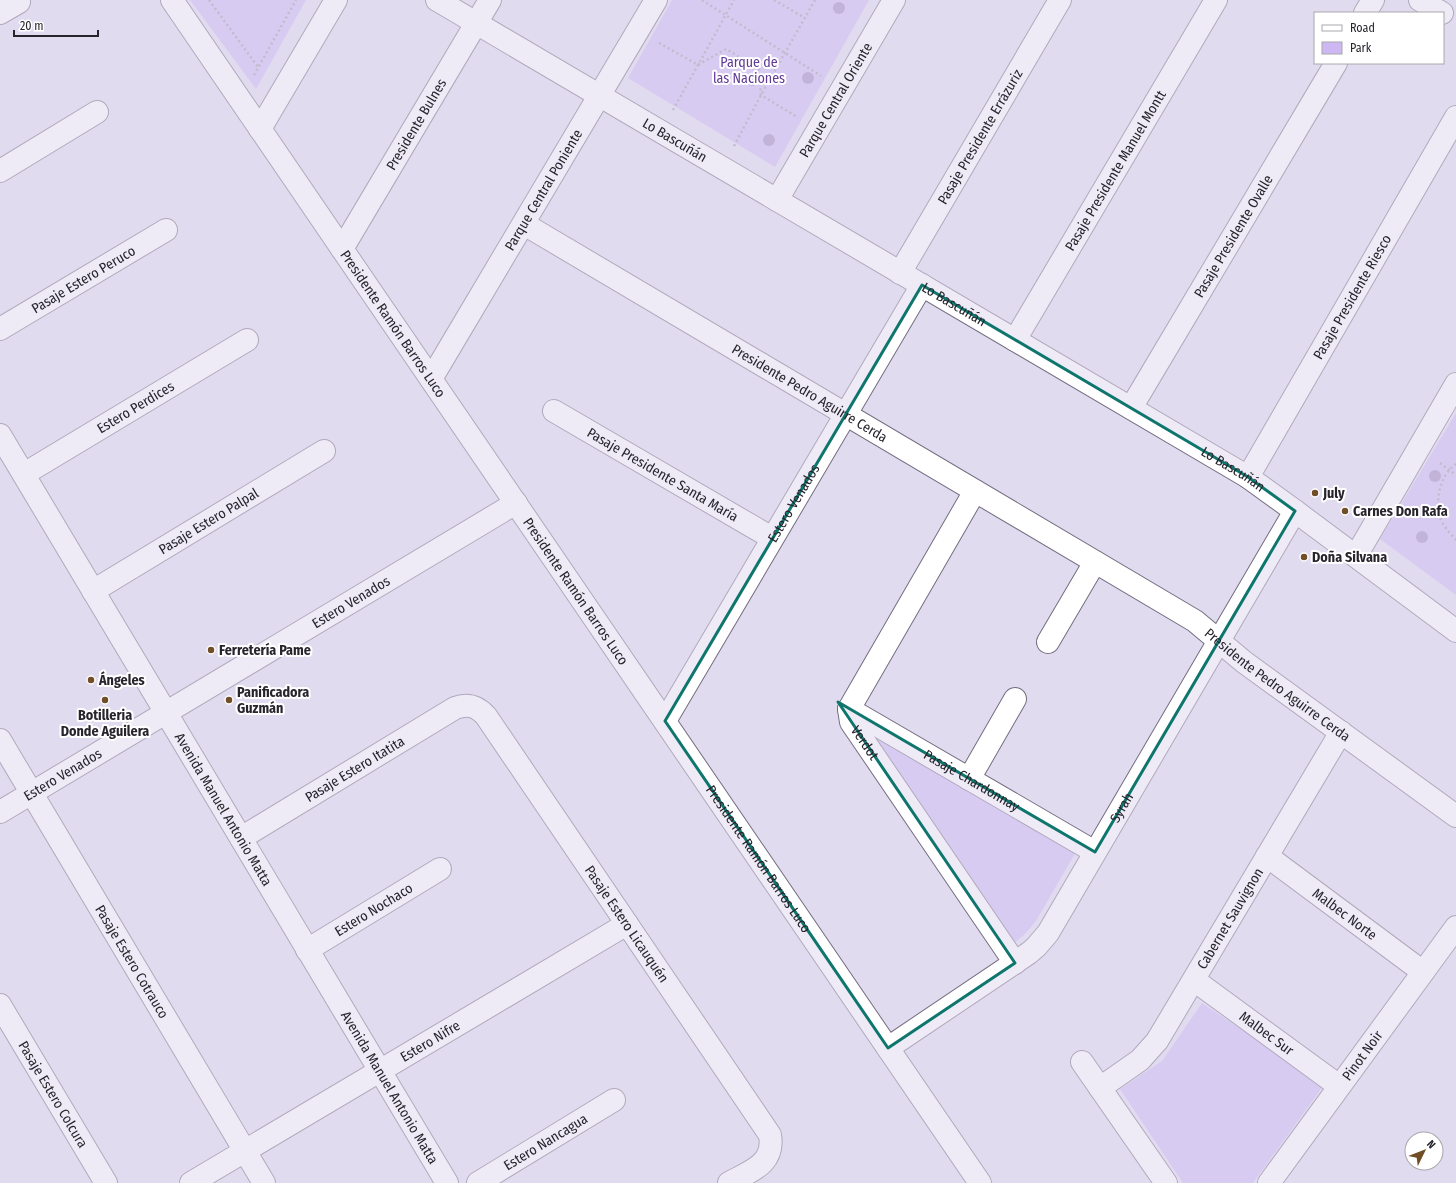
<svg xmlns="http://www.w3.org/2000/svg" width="1456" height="1183" font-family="'Fira Sans Condensed',sans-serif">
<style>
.green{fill:#cdb8f3}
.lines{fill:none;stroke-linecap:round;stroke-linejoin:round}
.minor-casing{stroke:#746e80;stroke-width:24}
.path{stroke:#9b96a5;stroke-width:2.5;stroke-dasharray:2 3;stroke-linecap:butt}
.minor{stroke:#fff;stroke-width:22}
.tree{fill:#9b83be}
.marked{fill:none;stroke:#0f766e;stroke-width:3;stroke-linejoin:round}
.poi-dot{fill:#704e26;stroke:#fff;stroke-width:1.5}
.labels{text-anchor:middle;stroke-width:4;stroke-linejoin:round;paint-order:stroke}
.park-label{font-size:14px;fill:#623b96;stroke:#fff}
.street-label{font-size:14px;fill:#27242c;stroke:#fff}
.poi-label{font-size:14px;font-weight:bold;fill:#27242c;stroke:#fff;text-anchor:start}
</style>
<rect width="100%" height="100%" fill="#e1dbef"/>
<g class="green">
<polygon points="190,0 306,0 256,89"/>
<polygon points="672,0 869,0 775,167 628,78"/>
<polygon points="1456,413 1456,595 1380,539"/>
<polygon points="868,729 1077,850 1036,921 1025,934 1012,945"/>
<polygon points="1202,1003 1324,1085 1253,1183 1183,1183 1120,1089 1162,1061"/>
</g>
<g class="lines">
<defs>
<g id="minor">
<path id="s1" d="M172 0 980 1183"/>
<path id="s2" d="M437 0 1248 477 1295 511 1456 631"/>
<polyline points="1420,0 1442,13"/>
<polyline points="0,13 19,2"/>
<polyline points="1365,13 1373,0"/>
<polyline points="260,129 336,0"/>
<polyline points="0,171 97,112"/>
<path id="s3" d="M777 200 894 0"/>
<path id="s4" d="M524 224 1195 621 1244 662 1456 816"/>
<path id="s5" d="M342 249 490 0"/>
<path id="s6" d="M900 273 1060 0"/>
<path id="s7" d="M0 329 166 230"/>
<path id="s8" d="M1015 340 1216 0"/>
<path id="s9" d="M431 379 656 0"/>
<path id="s10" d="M1131 408 1336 63"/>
<path id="s11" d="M554 411 772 538"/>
<path id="s12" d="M0 435 447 1183"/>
<path id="s13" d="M24 474 247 340"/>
<path id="s14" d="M1248 477 1456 117"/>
<path id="s15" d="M975 491 849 709 851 722 1015 963"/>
<polyline points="1356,556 1456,384"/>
<path id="s16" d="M93 591 324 451"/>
<polyline points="1048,642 1095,562"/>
<path id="s17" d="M849 709 1095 852"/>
<path id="s18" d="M665 721 922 285"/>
<path id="s19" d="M0 740 264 1183"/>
<polyline points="969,779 1015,699"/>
<path id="s20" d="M0 812 516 503"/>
<path id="s21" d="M241 838 455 708C468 703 477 706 486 716L770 1135C775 1164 751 1171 729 1183"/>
<path id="s22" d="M1267 856 1423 972"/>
<path id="s23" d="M307 950 440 869"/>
<path id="s24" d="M1194 980 1339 1086"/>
<path id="s25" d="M0 1005 106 1183"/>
<path id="s26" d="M888 1048 1029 953 1036 947 1048 933 1295 511"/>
<polyline points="1082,1062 1166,1183"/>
<path id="s27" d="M1100 1088 1140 1060 1157 1041 1341 732"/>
<path id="s28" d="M191 1183 627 924"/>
<path id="s29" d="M478 1183 614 1100"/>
<path id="s30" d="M1269 1183 1456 927"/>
</g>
</defs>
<use href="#minor" class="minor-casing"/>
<g class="path">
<polyline points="209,0 258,67"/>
<polyline points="702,0 821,76"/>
<polyline points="774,0 805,18"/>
<polyline points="659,43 698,65 726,49 759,69 761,95 797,117"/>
<polyline points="254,75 296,0"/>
<polyline points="673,110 734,0"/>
<polyline points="734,146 761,95 815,0"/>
<polyline points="1440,463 1456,475"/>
<path d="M1456 464C1441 474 1436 496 1439 513 1441 524 1449 532 1456 540"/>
</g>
<use href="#minor" class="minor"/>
</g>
<g class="tree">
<circle cx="839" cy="8" r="6"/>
<circle cx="808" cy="78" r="6"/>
<circle cx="752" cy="80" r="6"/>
<circle cx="769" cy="140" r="6"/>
<circle cx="1435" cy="476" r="6"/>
<circle cx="1422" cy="537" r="6"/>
</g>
<path d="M0 0H1456V1183H0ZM922 285 1248 477 1295 511 1095 852 838 702 1015 963 888 1048 665 721Z" fill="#e1dbef" fill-opacity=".55" fill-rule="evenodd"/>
<path class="marked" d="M922 285 1248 477 1295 511 1095 852 838 702 1015 963 888 1048 665 721Z"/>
<g class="poi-dot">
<circle cx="1315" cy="493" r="4"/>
<circle cx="1345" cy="511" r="4"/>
<circle cx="1304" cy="557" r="4"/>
<circle cx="211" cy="650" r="4"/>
<circle cx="91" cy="680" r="4"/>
<circle cx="105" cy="700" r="4"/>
<circle cx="229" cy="700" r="4"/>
</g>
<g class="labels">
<g class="park-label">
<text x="749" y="67">Parque de<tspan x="749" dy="16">las Naciones</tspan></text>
</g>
<g class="street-label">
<text dy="5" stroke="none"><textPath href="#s3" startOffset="116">Parque Central Oriente</textPath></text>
<text dy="5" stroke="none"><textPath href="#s5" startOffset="145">Presidente Bulnes</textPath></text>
<text dy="5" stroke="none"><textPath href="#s6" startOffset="158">Pasaje Presidente Errázuriz</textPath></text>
<text dy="5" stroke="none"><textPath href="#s2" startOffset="276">Lo Bascuñán</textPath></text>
<text dy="5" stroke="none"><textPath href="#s8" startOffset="197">Pasaje Presidente Manuel Montt</textPath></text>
<text dy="5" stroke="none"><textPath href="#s9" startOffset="220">Parque Central Poniente</textPath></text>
<text dy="5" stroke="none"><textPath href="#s10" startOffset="200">Pasaje Presidente Ovalle</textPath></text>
<text dy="5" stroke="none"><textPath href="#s7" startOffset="97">Pasaje Estero Peruco</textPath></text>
<text dy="5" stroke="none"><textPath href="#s14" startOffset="208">Pasaje Presidente Riesco</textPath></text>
<text dy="5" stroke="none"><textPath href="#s2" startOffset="600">Lo Bascuñán</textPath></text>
<text dy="5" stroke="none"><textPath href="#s1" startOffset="392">Presidente Ramón Barros Luco</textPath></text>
<text dy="5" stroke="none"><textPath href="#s4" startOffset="332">Presidente Pedro Aguirre Cerda</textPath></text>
<text dy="5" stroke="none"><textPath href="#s13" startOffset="130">Estero Perdices</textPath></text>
<text dy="5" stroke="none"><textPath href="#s2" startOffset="924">Lo Bascuñán</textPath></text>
<text dy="5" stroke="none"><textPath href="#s11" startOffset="126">Pasaje Presidente Santa María</textPath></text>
<text dy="5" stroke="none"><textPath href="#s18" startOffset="253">Estero Venados</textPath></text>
<text dy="5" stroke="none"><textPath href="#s16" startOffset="135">Pasaje Estero Palpal</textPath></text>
<text dy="5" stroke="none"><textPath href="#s1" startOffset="716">Presidente Ramón Barros Luco</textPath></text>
<text dy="5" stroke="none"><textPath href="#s20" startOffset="409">Estero Venados</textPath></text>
<text dy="5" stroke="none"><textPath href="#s4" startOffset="884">Presidente Pedro Aguirre Cerda</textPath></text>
<text dy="5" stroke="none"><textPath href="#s15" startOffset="290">Verdot</textPath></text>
<text dy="5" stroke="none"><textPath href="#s21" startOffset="133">Pasaje Estero Itatita</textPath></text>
<text dy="5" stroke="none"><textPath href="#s20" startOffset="73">Estero Venados</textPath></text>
<text dy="5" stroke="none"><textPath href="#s17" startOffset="142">Pasaje Chardonnay</textPath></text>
<text dy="5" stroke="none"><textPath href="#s26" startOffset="343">Syrah</textPath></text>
<text dy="5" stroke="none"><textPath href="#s12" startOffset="436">Avenida Manuel Antonio Matta</textPath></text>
<text dy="5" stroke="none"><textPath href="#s1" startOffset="1040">Presidente Ramón Barros Luco</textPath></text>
<text dy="5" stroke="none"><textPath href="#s23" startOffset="78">Estero Nochaco</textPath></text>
<text dy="5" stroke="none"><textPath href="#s22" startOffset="97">Malbec Norte</textPath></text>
<text dy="5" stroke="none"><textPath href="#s27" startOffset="217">Cabernet Sauvignon</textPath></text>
<text dy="5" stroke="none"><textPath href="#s21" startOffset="536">Pasaje Estero Licauquén</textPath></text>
<text dy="5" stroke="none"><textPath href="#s19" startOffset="258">Pasaje Estero Cotrauco</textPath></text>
<text dy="5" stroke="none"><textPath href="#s24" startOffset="90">Malbec Sur</textPath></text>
<text dy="5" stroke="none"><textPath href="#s28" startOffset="278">Estero Nifre</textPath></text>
<text dy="5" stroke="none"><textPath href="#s30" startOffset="158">Pinot Noir</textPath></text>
<text dy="5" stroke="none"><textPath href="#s12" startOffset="760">Avenida Manuel Antonio Matta</textPath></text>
<text dy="5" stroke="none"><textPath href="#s25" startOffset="104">Pasaje Estero Colcura</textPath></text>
<text dy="5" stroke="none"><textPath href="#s29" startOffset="79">Estero Nancagua</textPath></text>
</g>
<g class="poi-label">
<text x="1323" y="498">July</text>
<text x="1353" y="516">Carnes Don Rafa</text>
<text x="1312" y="562">Doña Silvana</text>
<text x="219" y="655">Ferretería Pame</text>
<text x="99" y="685">Ángeles</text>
<text x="237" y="697">Panificadora<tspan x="237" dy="16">Guzmán</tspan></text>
<text x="105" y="720" text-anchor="middle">Botilleria<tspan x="105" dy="16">Donde Aguilera</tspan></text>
</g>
</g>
<rect x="1314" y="12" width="130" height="52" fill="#ffffff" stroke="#a9a7ab"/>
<rect x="1322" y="25" width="20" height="6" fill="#ffffff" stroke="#a9a7ab"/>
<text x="1350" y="32" font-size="12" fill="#27242c">Road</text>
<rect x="1322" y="42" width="20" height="12" fill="#cdb8f3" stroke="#a9a7ab"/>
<text x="1350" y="52" font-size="12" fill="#27242c">Park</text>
<g transform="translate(1424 1151) rotate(47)"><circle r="19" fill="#ffffff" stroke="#a9a7ab"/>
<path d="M0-3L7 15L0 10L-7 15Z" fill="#704e26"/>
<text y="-6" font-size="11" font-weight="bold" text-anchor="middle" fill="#27242c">N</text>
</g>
<path d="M14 30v6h84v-6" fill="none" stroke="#27242c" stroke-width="2"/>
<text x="20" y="30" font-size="12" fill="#27242c" stroke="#ffffff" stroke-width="3" paint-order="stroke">20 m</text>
</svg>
